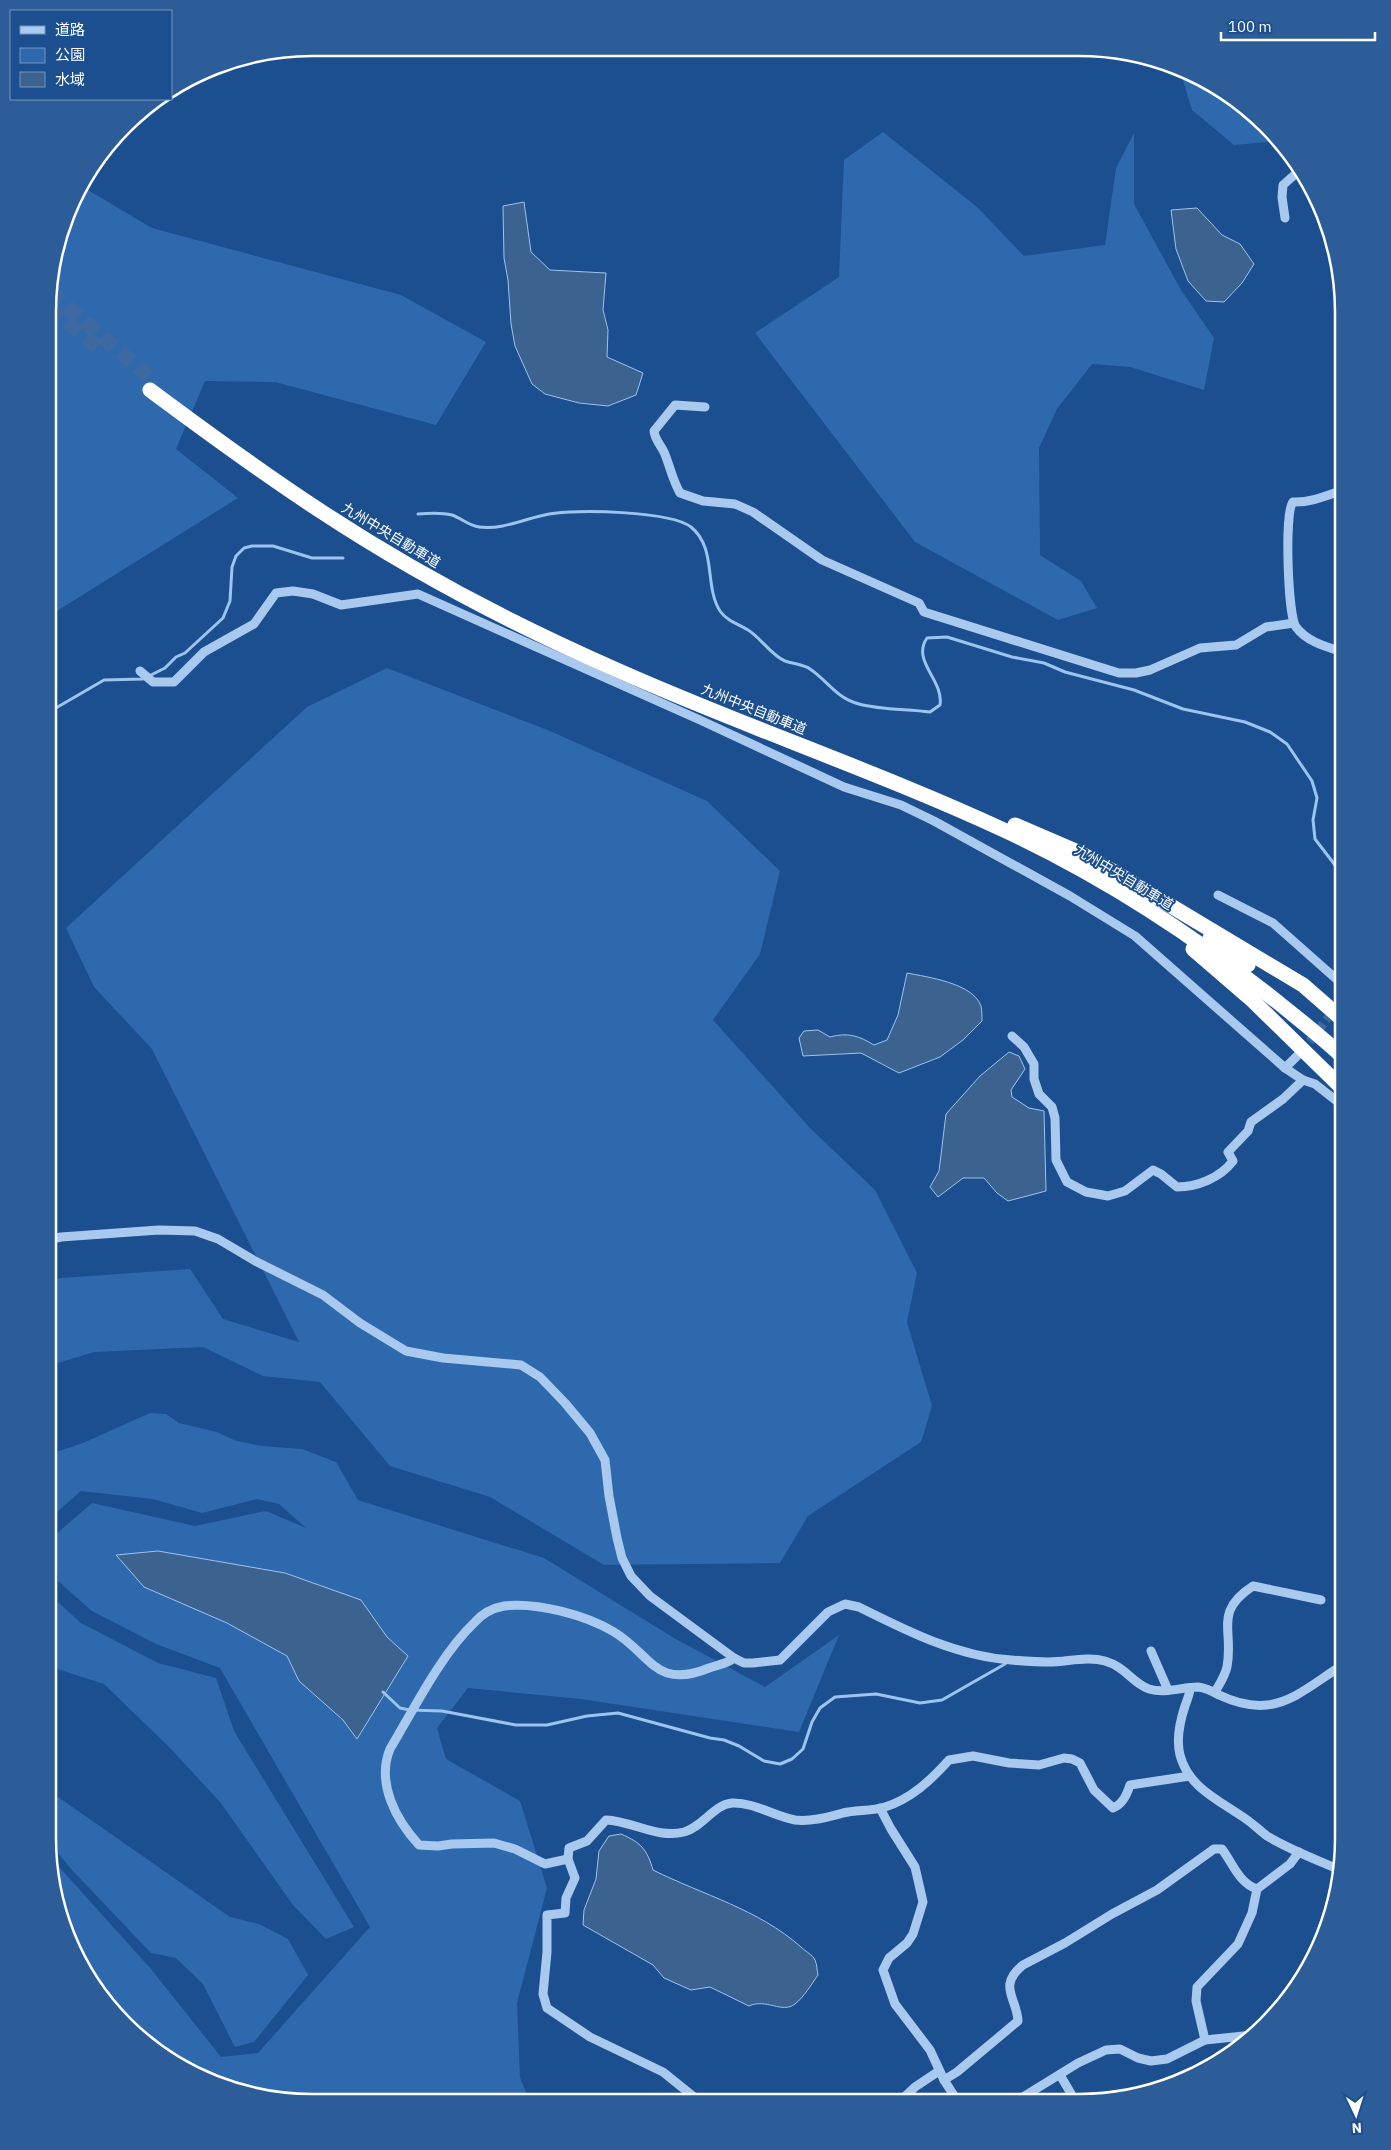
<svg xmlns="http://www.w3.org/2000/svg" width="1391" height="2150" font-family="'IBM Plex Sans','Noto Sans JP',sans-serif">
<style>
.green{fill:#2e69ad}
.water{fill:#3c6290;stroke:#9cc4f0}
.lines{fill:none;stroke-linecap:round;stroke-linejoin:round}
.stream{stroke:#9cc4f0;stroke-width:3}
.minor-tunnel{stroke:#3d69a0;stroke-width:9;stroke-dasharray:9 4.5;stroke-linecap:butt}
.highway-tunnel{stroke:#3d69a0;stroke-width:15;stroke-dasharray:15 8;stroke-linecap:butt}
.minor{stroke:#a9c9ee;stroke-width:9}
.highway{stroke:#fff;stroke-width:15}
.labels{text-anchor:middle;stroke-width:4;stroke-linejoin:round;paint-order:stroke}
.street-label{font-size:14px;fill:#fff;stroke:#1b4f8f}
.rim{fill:none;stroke:#fff;stroke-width:2.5}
</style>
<rect width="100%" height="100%" fill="#1b4f8f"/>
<g class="green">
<polygon points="1179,67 1240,102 1279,141 1234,145 1192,110"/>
<polygon points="883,132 977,207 1024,256 1105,245 1116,168 1134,133 1134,204 1181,290 1214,338 1204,390 1130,367 1092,364 1057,409 1039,448 1040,555 1081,581 1097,608 1058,620 915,542 755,333 839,277 844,160"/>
<polygon points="81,186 152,228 401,295 486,342 436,425 275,382 205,381 176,449 238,498 49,616 50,278 75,195"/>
<polygon points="387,668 550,731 707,801 780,871 760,954 713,1020 810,1128 875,1190 917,1273 907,1322 932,1406 921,1442 808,1516 780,1563 604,1565 490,1497 390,1466 320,1382 263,1376 203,1347 94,1352 48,1366 48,1281 61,1278 190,1269 223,1319 299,1342 152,1049 94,987 66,928 307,707"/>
<polygon points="150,1413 166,1414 179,1423 217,1432 234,1440 261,1446 302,1449 336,1462 358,1500 544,1558 674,1638 765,1687 839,1635 799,1732 581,1699 468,1688 437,1728 446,1759 520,1801 547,1888 517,2003 520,2078 530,2101 278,2100 211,2082 151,2048 102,1999 68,1940 51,1858 151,1969 221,2057 258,2053 370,1927 220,1668 156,1644 92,1611 58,1581 55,1535 92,1503 195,1526 266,1511 306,1528 279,1504 257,1499 202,1513 153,1499 81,1491 48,1520 48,1458 53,1453 83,1443"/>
<polygon points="48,1593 81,1623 158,1663 216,1678 234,1731 354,1927 326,1939 293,1905 220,1802 170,1748 104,1684 48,1666"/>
<polygon points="48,1790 230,1917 259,1924 288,1939 308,1975 254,2042 235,2047 203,1984 176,1958 151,1953 72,1870 48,1841"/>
</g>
<g class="water">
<polygon points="524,202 531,252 550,270 606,273 603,310 608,330 607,357 643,373 636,395 608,406 579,403 545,394 532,384 515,346 511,324 508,280 504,258 503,206"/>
<polygon points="1197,208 1222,235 1240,244 1254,264 1242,283 1224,302 1206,301 1188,281 1176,249 1171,210"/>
<path d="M907 973C927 977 973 983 981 1006 982 1010 982 1017 982 1021L963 1040 940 1057 899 1073 861 1053 803 1056 799 1038 804 1031 818 1030 830 1037C848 1032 859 1036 874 1045L887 1040 898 1015Z"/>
<polygon points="1009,1052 1019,1056 1025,1069 1011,1090 1012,1097 1029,1108 1044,1111 1046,1191 1008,1201 997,1193 984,1178 963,1178 938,1197 930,1187 939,1171 946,1114 980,1076"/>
<polygon points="158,1551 285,1573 361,1600 387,1637 408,1656 357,1739 343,1720 299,1681 287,1656 227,1623 144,1587 116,1555"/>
<path d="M621 1834C642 1843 647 1850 653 1870 703 1895 758 1909 801 1947 805 1951 813 1955 815 1960 817 1964 817 1971 818 1975 811 1985 804 1997 795 2004 782 2014 766 1998 749 2006L710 1987 691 1990 664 1978 653 1965 583 1925 584 1910 596 1879 599 1851 609 1836Z"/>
</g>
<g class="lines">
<g class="stream">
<path d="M418 514C429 513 440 512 452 515 461 518 469 526 479 527 504 530 526 518 549 514 576 509 670 511 691 527 717 548 704 586 720 611 727 621 738 624 748 630 760 637 772 656 785 661 793 664 803 664 810 669 828 681 836 698 859 704 881 710 907 709 930 712L940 705C944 680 911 661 927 638L947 637 1012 657 1044 663 1065 672 1134 690 1183 709 1245 722 1270 732 1287 744 1312 781 1317 798 1313 820 1315 839 1335 865 1343 880"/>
<polyline points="49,712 104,680 143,679 165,668 176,657 185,653 223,618 230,601 232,567 236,556 244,548 252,546 273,546 312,558 343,558"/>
<polyline points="383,1692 400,1708 410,1710 442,1711 516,1725 547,1725 587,1716 618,1713 710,1738 724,1740 739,1746 764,1761 780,1764 792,1759 803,1749 812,1722 820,1708 835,1697 876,1694 920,1703 942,1700 1005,1664"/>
</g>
<polyline class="minor-tunnel" points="1301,1052 1335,1009"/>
<g class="highway-tunnel">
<polyline points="50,292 156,383"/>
<polyline points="50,308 98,348"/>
</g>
<g class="minor">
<polyline points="1285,218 1282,197 1283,185 1300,170"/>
<path d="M705 407 675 405 654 431C655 440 660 444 664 452 670 466 672 479 680 493L703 501 735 504 753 512 822 560 919 603 924 612 1090 664 1119 673H1136L1150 670 1200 648 1236 645 1266 627 1294 623"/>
<path d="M1343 652C1327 647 1307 642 1296 627 1288 617 1284 512 1293 502 1310 503 1328 495 1343 490"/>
<polyline points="140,671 153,682 174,682 204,652 254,624 276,593 293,591 313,594 341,605 418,594 700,720 844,787 901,805 934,821 1070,896 1135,936 1285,1068"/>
<polyline points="1218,895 1273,923 1343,985"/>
<polyline points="1338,1005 1343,1000"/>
<path d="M1012 1036 1024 1047 1034 1064V1079L1039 1094 1052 1107 1055 1118 1056 1160 1067 1182 1086 1192 1108 1196 1125 1191 1153 1170 1161 1174 1177 1187C1197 1187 1220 1178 1233 1161L1228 1152 1248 1131 1251 1122 1283 1099 1303 1080 1285 1068 1297 1056"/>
<polyline points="1303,1080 1315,1084 1343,1106"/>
<path d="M48 1240 61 1237 159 1230 195 1231 218 1239 255 1261 323 1295 360 1323 406 1351 443 1358 521 1365 540 1377 565 1403 590 1433 605 1460 609 1496 617 1538 622 1558 631 1576 650 1596 734 1658 744 1663H753L780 1660 828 1612 845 1604 859 1607C907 1631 956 1656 1011 1660 1024 1661 1036 1662 1049 1662 1067 1662 1087 1656 1105 1661 1126 1667 1132 1683 1149 1689 1165 1694 1182 1687 1198 1687 1206 1688 1212 1691 1219 1695 1234 1702 1250 1707 1267 1705 1295 1702 1319 1679 1343 1665"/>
<polyline points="1151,1651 1168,1690"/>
<path d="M1190 1688C1190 1694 1187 1700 1185 1706 1180 1721 1176 1739 1180 1755 1188 1786 1216 1799 1240 1815 1250 1821 1258 1829 1267 1836 1290 1850 1315 1859 1340 1870"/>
<path d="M1215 1692C1219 1685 1225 1676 1227 1667 1234 1630 1213 1612 1253 1586L1321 1600"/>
<polyline points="880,1808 891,1829 915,1867 923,1902 913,1934 907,1943 889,1958 883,1970 895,2004 930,2050 944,2080"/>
<path d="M568 1859 545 1864 515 1849 494 1843 452 1844 438 1846 419 1845C396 1820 376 1783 390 1749 414 1709 441 1654 475 1622 482 1614 493 1608 504 1606 537 1602 586 1615 614 1632 651 1654 655 1690 709 1668 717 1665 727 1664 734 1658"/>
<polyline points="1257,1889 1290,1864 1299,1852"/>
<polyline points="1205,2040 1196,2001 1197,1987 1238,1944 1252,1913 1257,1889"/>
<polyline points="1060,2075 1076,2102"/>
<path d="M699 2101 663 2072 590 2037 547 2008 543 1994 547 1952V1915L565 1913 566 1898 575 1878 568 1859 569 1848 587 1841 606 1820C632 1821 658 1839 684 1832 704 1826 713 1805 732 1803 753 1802 774 1816 795 1820 811 1822 828 1817 843 1813 857 1810 872 1811 885 1807 911 1799 931 1780 949 1760L973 1756 1009 1763 1039 1765 1064 1758 1072 1759 1080 1763 1094 1790 1113 1808C1123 1804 1127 1794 1130 1785L1190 1776"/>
<polyline points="899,2102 915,2087 939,2071"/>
<path d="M958 2102 944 2080 957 2072 1018 2021C1017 1998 997 1986 1023 1965L1065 1943 1112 1914 1157 1890 1214 1849H1222C1233 1864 1239 1883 1257 1889"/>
<polyline points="1015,2102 1078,2063 1106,2050 1120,2049 1138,2058 1151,2061 1167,2059 1205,2040 1253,2035"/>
</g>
<g class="highway">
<path d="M150 390C205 431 261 472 319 510 413 572 514 625 617 670 745 727 879 772 1006 831 1104 877 1195 936 1280 1004 1301 1021 1323 1038 1343 1057"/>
<polyline points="1015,825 1080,853 1111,870 1303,985 1343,1020"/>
<polyline points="1210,938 1248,965"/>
<polyline points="1193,949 1251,999 1343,1089"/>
</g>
</g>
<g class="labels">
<g class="street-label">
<text transform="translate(391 535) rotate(31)" y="5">九州中央自動車道</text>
<text transform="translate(754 709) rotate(22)" y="5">九州中央自動車道</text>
<text transform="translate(1124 877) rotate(31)" y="5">九州中央自動車道</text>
</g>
</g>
<path d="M0 0H1391V2150H0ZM312 56H1079A256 256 0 0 1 1335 312V1838A256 256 0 0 1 1079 2094H312A256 256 0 0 1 56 1838V312A256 256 0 0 1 312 56Z" fill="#2d5d98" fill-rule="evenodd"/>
<path class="rim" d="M312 56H1079A256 256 0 0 1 1335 312V1838A256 256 0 0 1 1079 2094H312A256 256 0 0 1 56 1838V312A256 256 0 0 1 312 56Z"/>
<rect x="10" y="10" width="162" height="90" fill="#1b4f8f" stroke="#7695bc"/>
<rect x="20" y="26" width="25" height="8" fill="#a9c9ee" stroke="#7695bc"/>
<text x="55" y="35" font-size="15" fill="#ffffff">道路</text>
<rect x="20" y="48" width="25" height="15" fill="#2e69ad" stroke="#7695bc"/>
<text x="55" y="60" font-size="15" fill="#ffffff">公園</text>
<rect x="20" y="72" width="25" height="15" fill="#3c6290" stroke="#7695bc"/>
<text x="55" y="85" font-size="15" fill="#ffffff">水域</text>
<g transform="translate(1356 2115) rotate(176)" stroke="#1b4f8f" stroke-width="4" paint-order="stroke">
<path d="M0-4L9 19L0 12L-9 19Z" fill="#ffffff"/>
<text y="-8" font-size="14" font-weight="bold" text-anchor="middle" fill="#ffffff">N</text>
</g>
<path d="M1221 32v8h154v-8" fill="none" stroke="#ffffff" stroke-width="2.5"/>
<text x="1228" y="32" font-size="15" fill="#ffffff" stroke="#1b4f8f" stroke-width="4" paint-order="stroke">100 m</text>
</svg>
